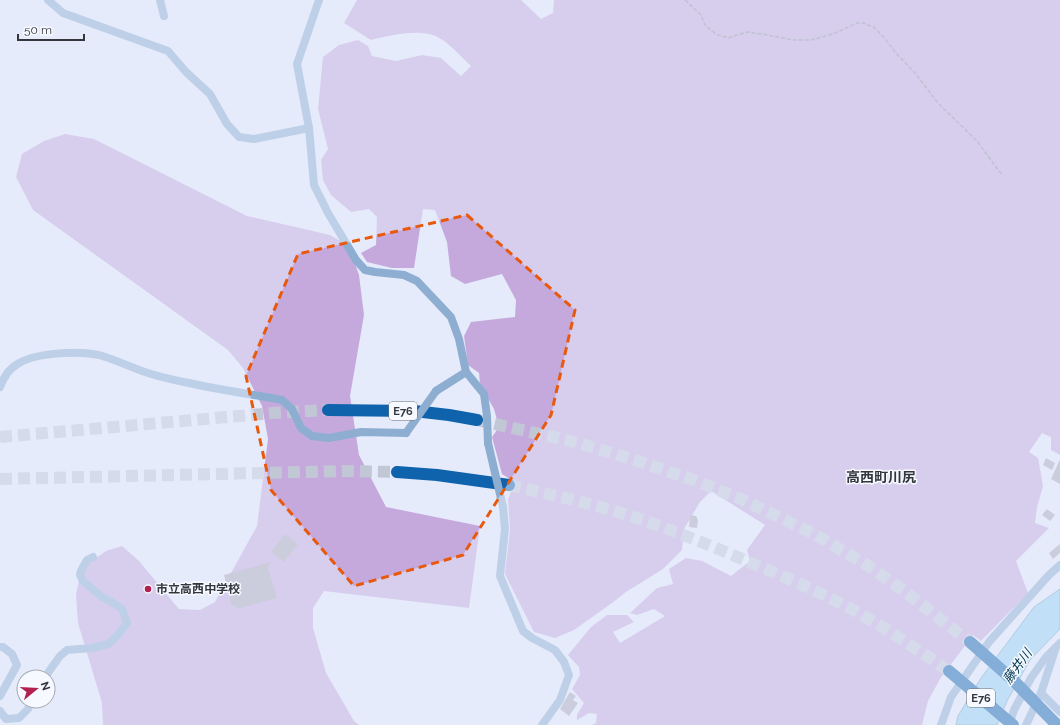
<svg xmlns="http://www.w3.org/2000/svg" width="1060" height="725" font-family="Raleway,'Noto Sans JP',sans-serif">
<style>
.forest{fill:#c6a9dc}
.water{fill:#94d2f3;stroke:#77a3bc}
.building{fill:#aba9b9}
.lines{fill:none;stroke-linecap:round;stroke-linejoin:round}
.highway-tunnel{stroke:#c2c7d5;stroke-width:12;stroke-dasharray:12 6;stroke-linecap:butt}
.path{stroke:#8e929d;stroke-width:1.5;stroke-dasharray:4 2;stroke-linecap:butt}
.minor{stroke:#8eaed1;stroke-width:8}
.highway{stroke:#0e63ac;stroke-width:12}
.minor-bridge{stroke:#8eaed1;stroke-width:8}
.highway-bridge{stroke:#0e63ac;stroke-width:12}
.marked{fill:none;stroke:#e8590c;stroke-width:3;stroke-dasharray:8 5;stroke-linejoin:round}
.poi-dot{fill:#b1204f;stroke:#f6f9ff;stroke-width:1.5}
.labels{text-anchor:middle;stroke-width:3;stroke-linejoin:round;paint-order:stroke}
.shield{fill:#f6f9ff;stroke:#6e7076;stroke-width:1}
.shield-label{font-size:11px;font-weight:bold;fill:#34363c}
.poi-label{font-size:12px;font-weight:bold;fill:#34363c;stroke:#f6f9ff;text-anchor:start}
.water-label{font-size:13px;font-style:italic;fill:#01384e;stroke:#f6f9ff}
.quarter-label{font-size:14px;font-weight:bold;fill:#34363c;stroke:#f6f9ff}
</style>
<rect width="100%" height="100%" fill="#e6ebfb"/>
<g class="forest">
<path d="M357 0H521L541 19 553 13 554 0H1060V455L1051 450V437L1042 433 1029 452 1038 458 1043 486 1037 507 1035 523 1049 528 1016 561 1028 593 981 641 973 635 940 679 928 701 922 725H592L596 723 597 714 589 713 577 720V715L584 703 572 689 580 675 579 667 568 655 591 627 607 615H627L634 622 613 632 620 643 665 616 654 609 637 615 630 613 657 588 673 584 669 569 686 558 702 561 731 576 750 561 747 550 765 525 711 491 700 502 684 529 682 550 663 569 626 592 612 603 574 630 555 638 534 632 505 574 510 530 508 499 512 490 511 480 502 474 492 437 499 427 494 409 480 384 479 373 468 365 464 336 471 322 515 317 516 300 502 274 465 284 451 276 447 242 435 210 423 209 414 268H392L367 262 361 253 376 245 377 217 369 209 351 212 331 195 323 180 321 160 328 149 318 109 323 57 339 45 358 40 368 46 372 56 396 61 422 55 441 58 461 76 471 66C461 57 452 46 441 39 423 27 391 35 371 40L344 23Z"/>
<polygon points="65,134 94,139 247,216 330,235 349,246 359,275 364,315 350,396 359,455 386,507 480,526 469,608 324,591 313,608 313,628 326,673 354,721 359,725 103,725 102,703 78,623 76,594 82,568 106,551 122,546 139,561 179,609 200,610 215,602 257,526 268,439 262,406 243,368 228,350 33,210 16,177 22,154 44,141"/>
</g>
<polygon class="water" points="1060,589 1060,629 1030,660 1007,701 997,725 956,725 958,716 981,678 1034,607"/>
<g class="building">
<polygon points="1046,458 1055,463 1052,470 1043,465"/>
<polygon points="1060,459 1060,484 1051,479"/>
<polygon points="1047,509 1055,515 1050,521 1042,515"/>
<polygon points="690,515 696,516 698,520 697,528 689,527"/>
<polygon points="285,534 298,544 284,562 271,552"/>
<polygon points="1060,544 1060,553 1053,559 1049,553"/>
<polygon points="271,562 268,568 277,598 237,609 234,605 232,606 224,575"/>
<polygon points="570,692 576,696 573,700 578,703 569,716 560,709"/>
</g>
<g class="lines">
<g class="highway-tunnel">
<polyline points="477,420 571,441 632,459 688,478 741,499 812,533 864,563 903,590 970,642"/>
<polyline points="0,437 273,413 328,410"/>
<polyline points="0,479 346,471 397,472"/>
<path d="M509 485C544 493 580 501 615 511 663 526 710 545 756 565 785 577 815 590 844 605 880 624 915 648 949 671"/>
</g>
<polyline class="path" points="685,0 701,15 705,25 716,34 728,38 747,32 762,34 793,40 811,40 833,34 857,23 864,23 875,28 887,41 895,52 915,73 938,103 977,141 999,171 1003,175"/>
<g class="minor">
<polyline points="48,0 63,13 168,51 186,72 210,94 227,124 239,137 254,139 309,128"/>
<polyline points="160,0 164,16"/>
<polyline points="319,0 297,64 309,128 314,185 328,213 356,260 365,270 375,272 404,275 417,281 451,317 459,339 466,372 484,394 487,416 488,443"/>
<path d="M0 387C3 379 8 370 16 365 34 352 78 351 99 355 114 359 130 367 145 372 159 377 174 380 189 383 220 390 251 394 282 400L292 409 301 428 312 436 329 438 361 432 406 433"/>
<polyline points="436,391 466,372"/>
<polyline points="503,507 505,529 500,576 523,631 532,638 555,650 564,662 569,675 560,700 542,725"/>
<polyline points="0,647 3,647 12,654 17,665 0,696"/>
<polyline points="45,677 60,656 67,650 92,648 108,644 116,637 127,623 122,609 112,602 102,597 83,581 80,575 81,571 87,560 93,557"/>
<polyline points="1041,693 1060,712"/>
<polyline points="0,711 6,719 19,718 28,709 31,701"/>
<polyline points="941,725 951,697 989,642 1049,575 1060,565"/>
<polyline points="1009,725 1014,710 1031,678 1046,657 1060,643"/>
<polyline points="1026,725 1041,693 1055,650"/>
</g>
<g class="highway">
<polyline points="328,410 414,411 449,415 477,420"/>
<polyline points="397,472 437,475 509,485"/>
</g>
<g class="minor-bridge">
<polyline points="406,433 436,391"/>
<polyline points="488,443 503,507"/>
</g>
<g class="highway-bridge">
<polyline points="970,642 1013,680 1057,725"/>
<polyline points="949,671 1013,725"/>
</g>
</g>
<path d="M0 0H1060V725H0ZM467 215 575 310 551 415 463 555 354 586 271 490 246 376 298 254Z" fill="#e6ebfb" fill-opacity=".55" fill-rule="evenodd"/>
<path class="marked" d="M467 215 575 310 551 415 463 555 354 586 271 490 246 376 298 254Z"/>
<circle class="poi-dot" cx="148" cy="589" r="4"/>
<g class="labels">
<g class="shield">
<rect x="389" y="402" width="28" height="18" rx="3"/>
<rect x="967" y="689" width="28" height="18" rx="3"/>
</g>
<g class="shield-label">
<text x="403" y="415">E76</text>
<text x="981" y="702">E76</text>
</g>
<g class="poi-label">
<text x="156" y="593">市立高西中学校</text>
</g>
<g class="water-label">
<text transform="translate(1017 666) rotate(-54)" y="5">藤井川</text>
</g>
<g class="quarter-label">
<text x="881" y="482">高西町川尻</text>
</g>
</g>
<g transform="translate(36 689) rotate(72)"><circle r="19" fill="#f6f9ff" stroke="#a8abb1"/>
<path d="M0-3L7 15L0 10L-7 15Z" fill="#b1204f"/>
<text y="-6" font-size="11" font-weight="bold" text-anchor="middle" fill="#34363c">N</text>
</g>
<path d="M18 34v6h66v-6" fill="none" stroke="#34363c" stroke-width="2"/>
<text x="24" y="34" font-size="12" fill="#34363c" stroke="#f6f9ff" stroke-width="3" paint-order="stroke">50 m</text>
</svg>
